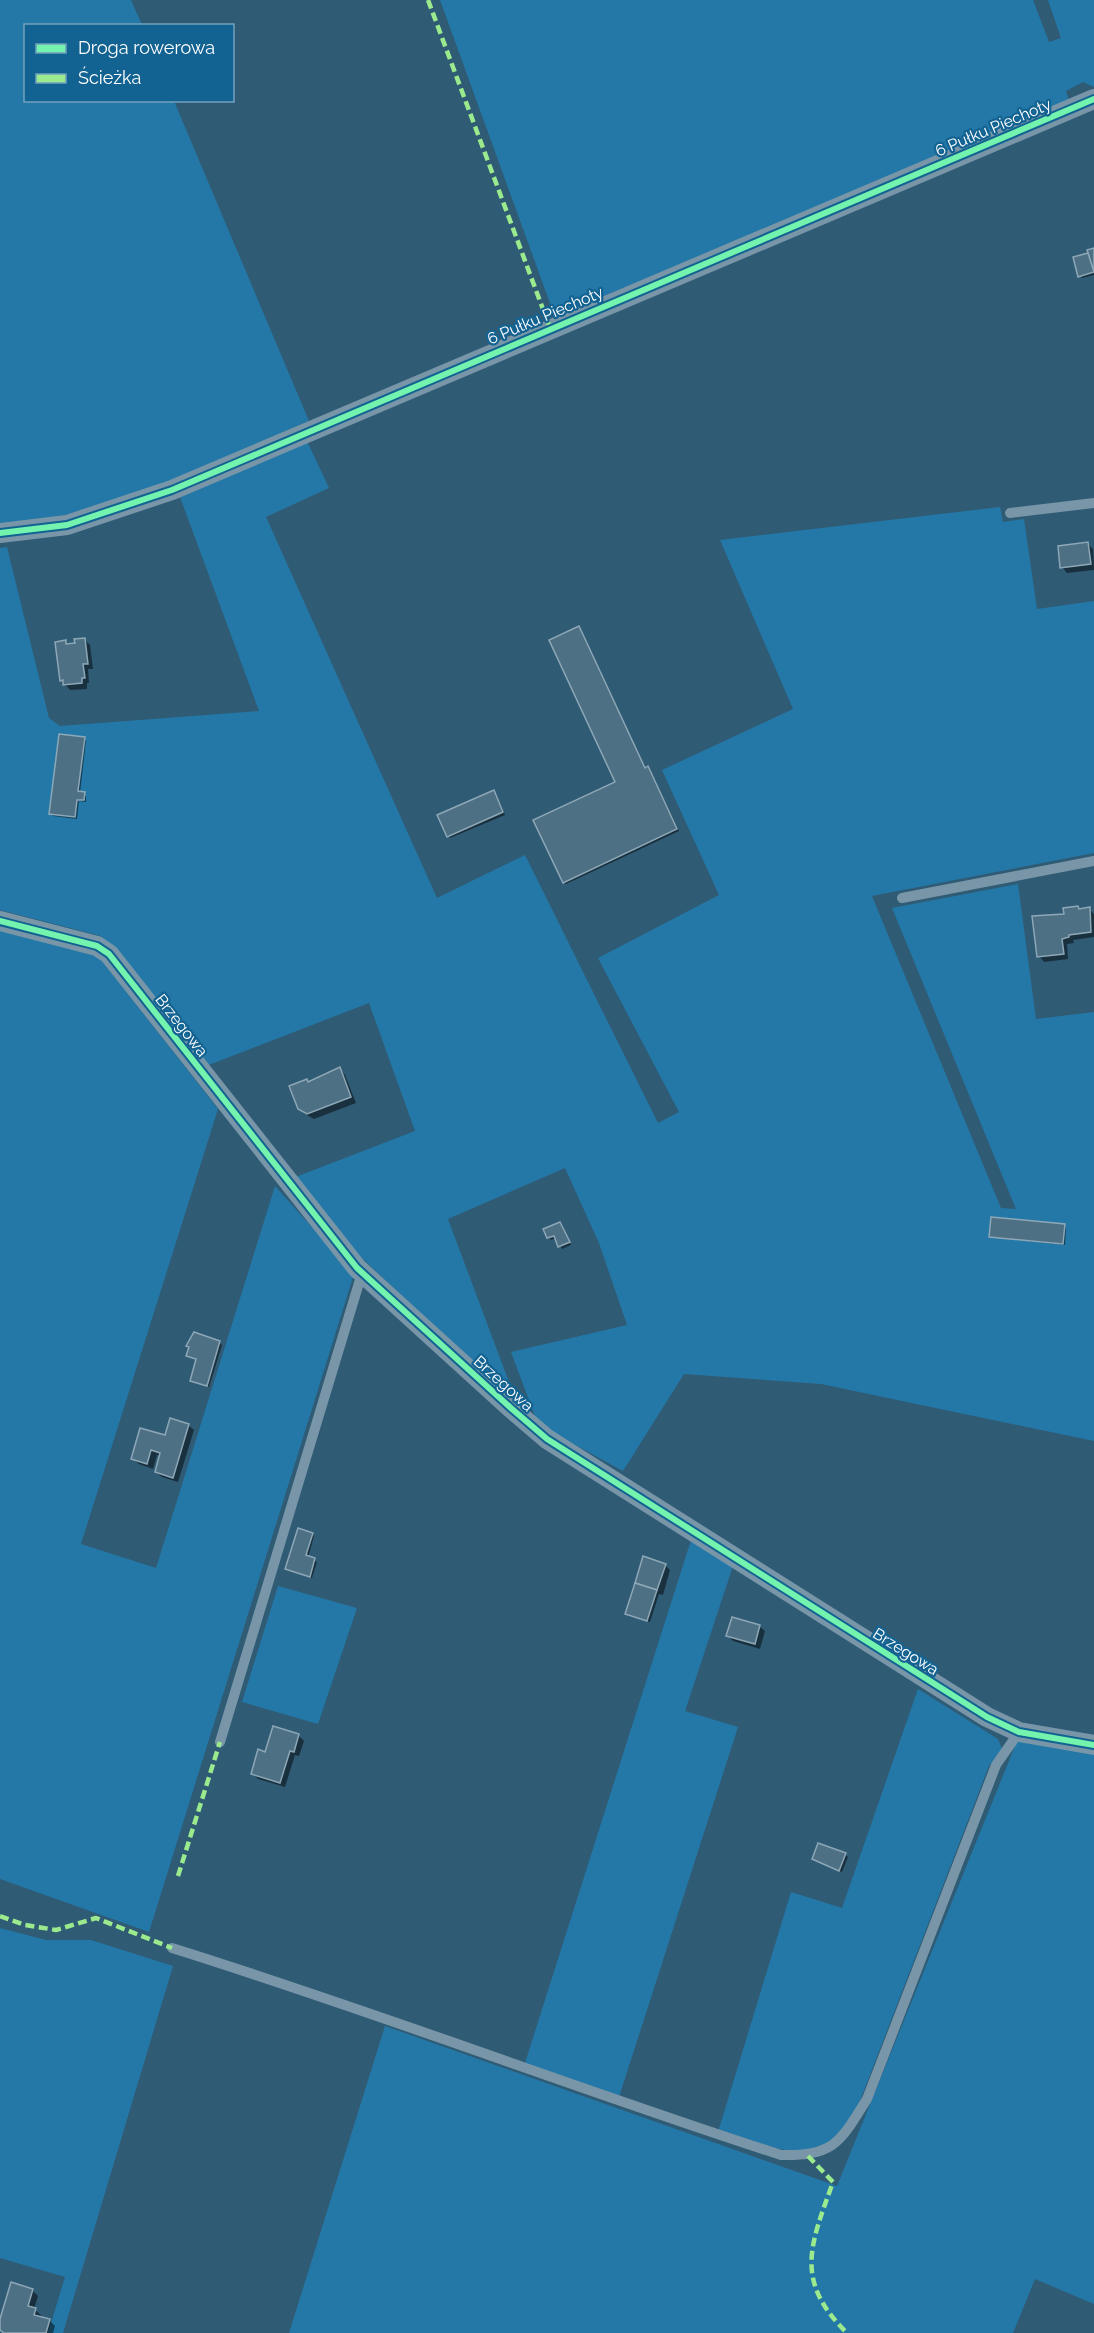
<svg xmlns="http://www.w3.org/2000/svg" width="1094" height="2333" font-family="Raleway,sans-serif">
<style>
.green{fill:#2478a7}
.shadow{fill:#0007}
.building{fill:#4d7084;stroke:#8da7b6;stroke-width:1.5}
.lines{fill:none;stroke-linecap:round;stroke-linejoin:round}
.lane{stroke:#7896a8;stroke-width:10}
.street{stroke:#7896a8;stroke-width:20}
.quiet{stroke:#9bea8d;stroke-width:4.5;stroke-dasharray:9 4.5;stroke-linecap:butt}
.cycleway-casing{stroke:#136392;stroke-width:10}
.cycleway{stroke:#73f3ae;stroke-width:6}
.labels{text-anchor:middle;stroke-width:4.5;stroke-linejoin:round;paint-order:stroke}
.street-label{font-size:16px;fill:#fff;stroke:#136392}
</style>
<rect width="100%" height="100%" fill="#305b75"/>
<g class="green">
<polygon points="0,0 131,0 142,25 26,26 26,100 174,101 309,421 140,495 57,517 0,524"/>
<polygon points="440,0 1033,0 1049,42 1061,38 1048,0 1094,0 1094,87 1083,82 1066,91 1069,100 555,317"/>
<polygon points="307,441 329,488 266,517 437,898 525,855 658,1123 679,1112 598,958 719,895 662,770 793,709 720,540 1000,507 1003,522 1024,519 1037,609 1094,601 1094,853 872,896 1001,1208 1016,1209 892,908 1018,884 1036,1019 1094,1012 1094,1441 821,1384 684,1374 623,1471 546,1429 536,1419 511,1352 627,1325 599,1243 565,1168 448,1219 518,1406 346,1243 293,1178 415,1131 369,1003 206,1066 101,936 0,910 0,548 7,547 49,718 60,726 259,711 180,497"/>
<polygon points="0,926 95,952 218,1109 81,1544 156,1568 275,1186 354,1274 149,1932 0,1879"/>
<polygon points="691,1540 733,1566 685,1711 738,1727 619,2097 525,2063"/>
<polygon points="278,1586 357,1608 318,1724 242,1702"/>
<path d="M918 1689 998 1739 1002 1749 989 1766 858 2106C850 2117 842 2131 832 2140 803 2164 749 2141 718 2132L791 1892 842 1908Z"/>
<polygon points="1017,1741 1094,1754 1094,2304 1035,2279 1013,2333 289,2333 385,2026 837,2186"/>
<polygon points="0,1928 46,1940 91,1940 173,1966 63,2333 48,2333 65,2277 0,2258"/>
</g>
<g class="shadow">
<polygon points="1094,251 1094,275 1082,278 1080,276"/>
<polygon points="1087,543 1093,549 1094,570 1067,573 1062,567"/>
<polygon points="581,630 646,769 650,770 679,831 566,884 564,882 617,782"/>
<polygon points="85,640 90,645 93,669 88,669 89,683 87,683 87,689 70,690 61,680 66,642 69,645 76,644"/>
<polygon points="84,739 86,741 80,793 86,796 86,802 79,801 77,819 53,816 51,813"/>
<polygon points="496,794 505,815 450,838 448,836"/>
<polygon points="1089,909 1094,914 1094,937 1073,940 1074,943 1067,944 1068,959 1044,962 1039,956 1034,917 1056,914 1059,916"/>
<polygon points="340,1069 345,1075 356,1103 314,1119 305,1114 299,1108 309,1083"/>
<polygon points="1064,1225 1066,1228 1065,1245 990,1237"/>
<polygon points="562,1226 571,1245 562,1249 556,1238 551,1240 549,1237"/>
<polygon points="219,1342 222,1345 209,1387 194,1382 191,1380 197,1360 188,1355"/>
<polygon points="188,1425 194,1430 178,1482 162,1477 156,1472 161,1456 157,1455 153,1469 139,1464 133,1459"/>
<polygon points="312,1534 314,1536 308,1558 317,1562 312,1578 286,1569"/>
<polygon points="665,1565 670,1570 663,1595 659,1594 650,1622 629,1616 627,1614"/>
<polygon points="759,1626 765,1631 760,1649 733,1641 728,1636"/>
<polygon points="298,1735 304,1741 299,1756 295,1755 285,1787 258,1779 252,1773 266,1753"/>
<polygon points="845,1854 848,1857 842,1872 816,1861"/>
<polygon points="32,2290 38,2296 34,2309 41,2315 40,2318 49,2320 55,2326 53,2333 4,2333 0,2324"/>
</g>
<g class="building">
<polygon points="1094,248 1094,273 1087,250"/>
<polygon points="1088,253 1094,272 1078,277 1073,257"/>
<polygon points="1088,542 1091,564 1060,568 1058,546"/>
<polygon points="579,626 645,768 648,766 677,829 563,883 533,820 615,782 549,640"/>
<polygon points="85,638 88,664 83,664 85,678 82,678 82,683 63,685 63,680 60,681 55,642 66,640 66,644 75,643 74,639"/>
<polygon points="59,734 85,737 78,791 85,792 84,800 77,800 75,817 49,814"/>
<polygon points="494,790 503,812 447,837 437,815"/>
<polygon points="1078,906 1079,909 1090,907 1091,932 1069,935 1069,937 1062,939 1064,954 1037,957 1032,916 1064,914 1063,908"/>
<polygon points="340,1067 351,1097 307,1114 298,1109 289,1086 307,1079 308,1082"/>
<polygon points="991,1217 1065,1224 1063,1244 989,1237"/>
<polygon points="560,1222 570,1242 558,1247 554,1236 547,1238 543,1229"/>
<polygon points="194,1332 220,1341 207,1386 190,1381 196,1359 186,1356 189,1347 186,1346"/>
<polygon points="170,1418 189,1424 173,1478 155,1472 160,1453 151,1450 147,1464 131,1459 140,1428 165,1435"/>
<polygon points="298,1528 313,1533 306,1555 315,1558 310,1577 285,1569"/>
<polygon points="643,1556 666,1564 657,1590 635,1583"/>
<polygon points="635,1583 657,1590 647,1621 625,1614"/>
<polygon points="732,1617 760,1625 755,1644 726,1636"/>
<polygon points="273,1726 299,1734 294,1752 290,1751 280,1783 251,1774 258,1749 265,1752"/>
<polygon points="818,1843 846,1853 839,1871 812,1859"/>
<polygon points="11,2282 33,2289 28,2306 36,2308 34,2315 50,2319 46,2333 4,2333 0,2330 0,2319"/>
</g>
<g class="lines">
<g class="lane">
<polyline points="1010,513 1094,503"/>
<polyline points="902,898 1094,861"/>
<polyline points="220,1742 362,1273"/>
<path d="M172 1948C377 2012 577 2089 781 2155 835 2156 840 2142 867 2099L996 1765 1019 1732"/>
</g>
<g class="street">
<polyline points="0,533 67,525 172,490 1094,99"/>
<polyline points="0,921 97,946 109,954 357,1268 512,1409 547,1439 987,1717 1019,1732 1094,1745"/>
</g>
<g class="quiet">
<polyline points="428,0 550,328"/>
<polyline points="178,1876 220,1742"/>
<polyline points="0,1916 25,1925 56,1930 96,1918 172,1948"/>
<path d="M808 2156 833 2182C811 2244 793 2280 847 2333"/>
</g>
<defs>
<g id="cycleway">
<polyline points="0,533 67,525 172,490 1094,99"/>
<polyline points="0,921 97,946 109,954 357,1268 512,1409 547,1439 987,1717 1019,1732 1094,1745"/>
</g>
</defs>
<use href="#cycleway" class="cycleway-casing"/>
<use href="#cycleway" class="cycleway"/>
</g>
<g class="labels">
<g class="street-label">
<text transform="translate(993 127) rotate(-23)" y="6">6 Pułku Piechoty</text>
<text transform="translate(545 315) rotate(-23)" y="6">6 Pułku Piechoty</text>
<text transform="translate(182 1025) rotate(52)" y="6">Brzegowa</text>
<text transform="translate(504 1383) rotate(42)" y="6">Brzegowa</text>
<text transform="translate(906 1651) rotate(32)" y="6">Brzegowa</text>
</g>
</g>
<rect x="24" y="24" width="210" height="78" fill="#136392" stroke="#71a1be" stroke-width="1.5"/>
<rect x="36" y="44" width="30" height="9" fill="#73f3ae" stroke="#71a1be" stroke-width="1.5"/>
<text x="78" y="54" font-size="18" fill="#ffffff">Droga rowerowa</text>
<rect x="36" y="74" width="30" height="9" fill="#9bea8d" stroke="#71a1be" stroke-width="1.5"/>
<text x="78" y="84" font-size="18" fill="#ffffff">Ścieżka</text>
</svg>
